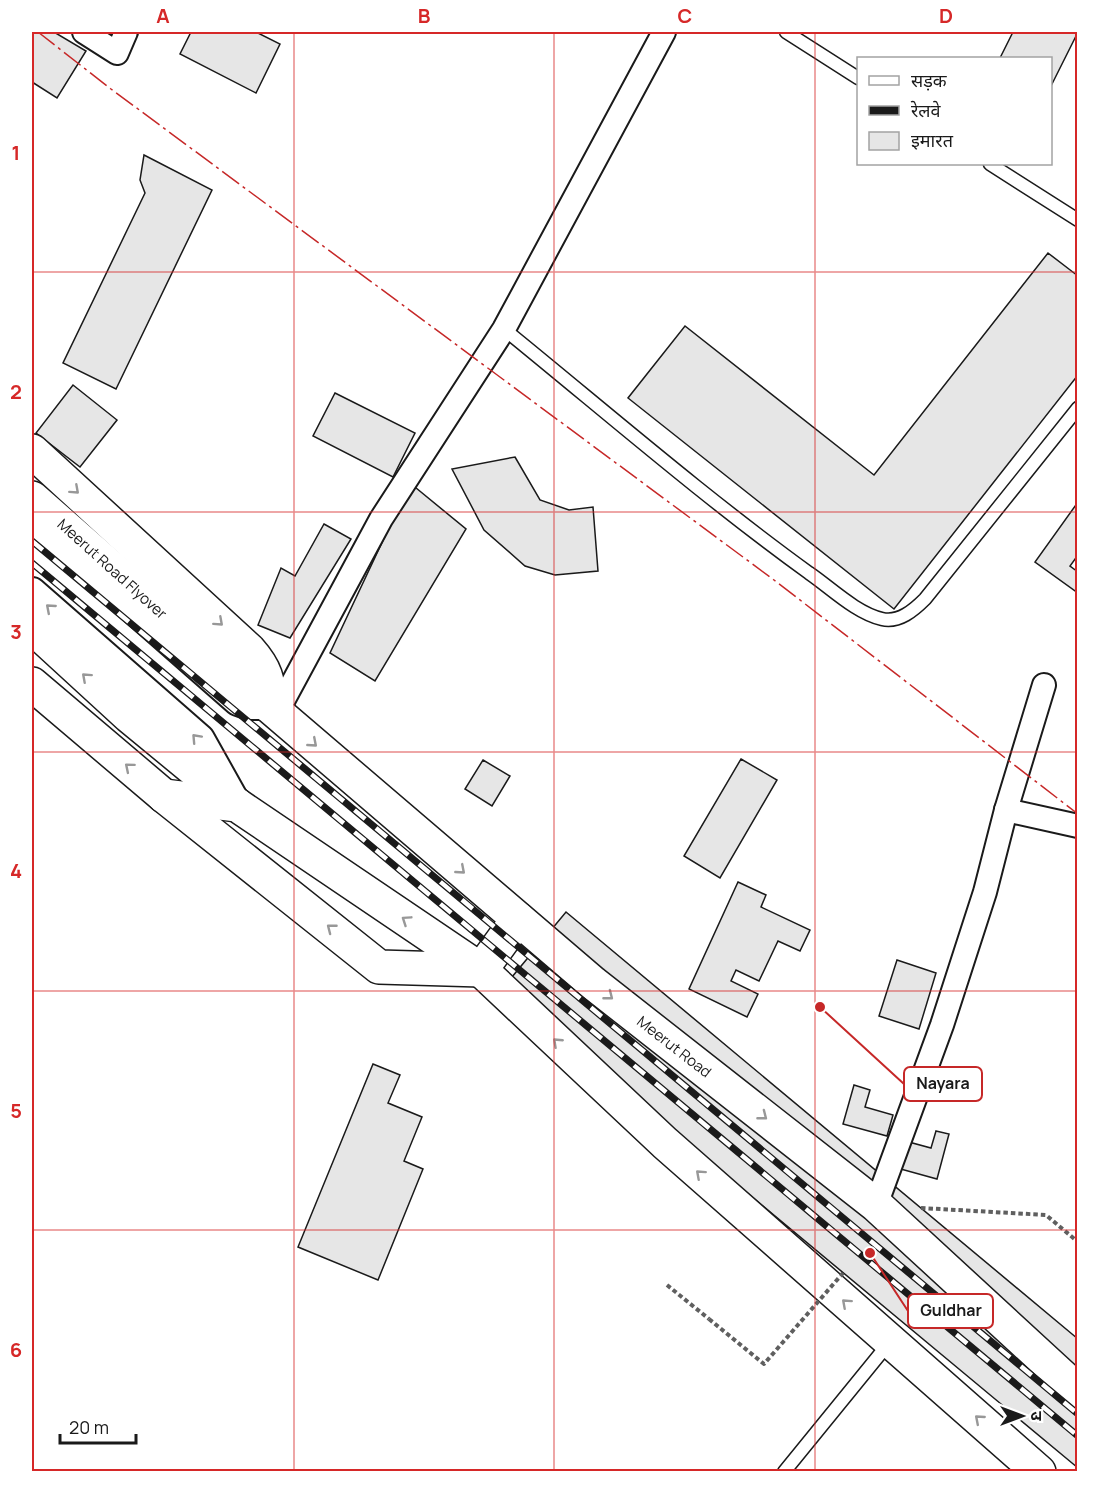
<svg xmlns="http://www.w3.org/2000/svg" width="1109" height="1503" font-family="Manrope,'Noto Sans Devanagari',sans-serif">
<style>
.building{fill:#e6e6e6;stroke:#1a1a1a;stroke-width:1.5}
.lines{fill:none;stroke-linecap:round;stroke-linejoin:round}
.service-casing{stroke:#1a1a1a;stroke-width:15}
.minor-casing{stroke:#1a1a1a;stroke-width:26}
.tertiary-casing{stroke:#1a1a1a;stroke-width:32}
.primary-casing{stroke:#1a1a1a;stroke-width:36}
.trunk-casing{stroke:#1a1a1a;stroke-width:36}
.path{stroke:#5f5f5f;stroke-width:4;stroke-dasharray:4.5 3;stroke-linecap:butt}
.service{stroke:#fff;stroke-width:12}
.minor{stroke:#fff;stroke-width:22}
.tertiary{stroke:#fff;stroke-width:28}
.primary{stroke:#fff;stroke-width:33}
.trunk{stroke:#fff;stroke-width:33}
.rail-casing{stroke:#1a1a1a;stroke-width:7}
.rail{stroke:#fff;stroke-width:4.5;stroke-dasharray:14;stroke-linecap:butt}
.path-bridge{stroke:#5f5f5f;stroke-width:4;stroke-dasharray:4.5 3;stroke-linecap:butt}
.power{stroke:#c62828;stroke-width:1.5;stroke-dasharray:21 4.5 3 4.5;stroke-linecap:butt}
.oneway{stroke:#989898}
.grid{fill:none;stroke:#d62828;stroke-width:1.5;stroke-opacity:0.55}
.labels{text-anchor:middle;stroke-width:4.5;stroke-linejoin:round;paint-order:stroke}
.street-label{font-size:15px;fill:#1a1a1a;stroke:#fff}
.leader{fill:none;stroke:#c62828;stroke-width:2}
.callout-dot{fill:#c62828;stroke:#fff;stroke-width:2}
.callout{fill:#fff;stroke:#c62828;stroke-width:2}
.callout-label{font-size:16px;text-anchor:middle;font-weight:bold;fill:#1a1a1a}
.neatline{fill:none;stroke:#d62828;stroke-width:2}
.grid-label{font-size:20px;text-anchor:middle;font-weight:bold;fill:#d62828}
</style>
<rect width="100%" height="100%" fill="#fff"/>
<g class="building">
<polygon points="32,32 54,32 86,51 57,98 32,82"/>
<polygon points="191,32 256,32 280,44 256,93 180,54"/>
<polygon points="1013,32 1078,32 1050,88 1050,58 1000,58"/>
<polygon points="144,155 212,190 116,389 63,363 145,193 140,180"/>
<polygon points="1048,253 1078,276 1078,375 894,609 628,398 685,326 874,475"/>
<polygon points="73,385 117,420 80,467 36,433"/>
<polygon points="335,393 415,433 393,477 313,436"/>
<polygon points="515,457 540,500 569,510 593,507 598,571 555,575 525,566 484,530 452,469"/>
<polygon points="410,483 466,529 375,681 330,653"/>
<polygon points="1078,502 1078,555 1070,566 1078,572 1078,593 1035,562"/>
<polygon points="324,524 351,539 290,638 258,625 281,568 295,576"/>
<polygon points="741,759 777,780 720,878 684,856"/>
<polygon points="483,760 510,776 492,806 465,789"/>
<polygon points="738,882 766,895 761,907 810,930 800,951 778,941 759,981 736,970 731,981 758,994 747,1017 689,989"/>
<polygon points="566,912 1078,1339 1078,1468 502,989"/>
<polygon points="897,960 936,973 919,1029 879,1016"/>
<polygon points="373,1064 400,1075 388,1103 422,1117 404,1161 423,1169 378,1280 298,1247"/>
<polygon points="854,1085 870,1090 865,1107 893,1115 887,1136 843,1124"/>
<polygon points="936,1131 949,1134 937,1179 897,1168 905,1141 931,1148"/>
</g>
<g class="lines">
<defs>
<g id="service">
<polyline points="786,32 858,78"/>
<polyline points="990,164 1078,220"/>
<path d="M504 329C605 411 704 497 809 573 831 588 856 613 882 619 899 623 914 610 925 599L1078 408"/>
<polyline points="784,1472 889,1343"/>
</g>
<g id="minor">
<polyline points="84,32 117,53 126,32"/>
<polyline points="277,712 381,519 504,329 664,32"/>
<polyline points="1006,810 1078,826"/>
<polyline points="876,1205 942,1025 985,892 1006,810 1044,685"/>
</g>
<g id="tertiary">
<polyline points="32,520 238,701 249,705 268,705"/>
<polyline points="32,592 200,739 233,798"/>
</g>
<g id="primary">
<polyline points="32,498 268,705"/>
<polyline points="32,627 129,716 237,805"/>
</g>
<g id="trunk">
<path d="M32 451 249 650C265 668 270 681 268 705L593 983 876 1205 1078 1391"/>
<polyline points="32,684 164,796 379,967 481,970 518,919"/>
<polyline points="164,796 237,805 481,970 665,1143 1039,1472"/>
</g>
</defs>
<use href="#service" class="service-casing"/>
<use href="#minor" class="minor-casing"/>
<use href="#tertiary" class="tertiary-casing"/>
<use href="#primary" class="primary-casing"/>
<use href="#trunk" class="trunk-casing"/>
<g class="path">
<polyline points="921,1208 1046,1215 1078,1242"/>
<polyline points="667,1285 709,1319"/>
</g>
<use href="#service" class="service"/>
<use href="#minor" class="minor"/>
<use href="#tertiary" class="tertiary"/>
<use href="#primary" class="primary"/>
<use href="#trunk" class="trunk"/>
<defs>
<g id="rail">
<polyline points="32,541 1078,1414"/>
<polyline points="32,563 1078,1436"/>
</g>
</defs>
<use href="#rail" class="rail-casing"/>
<use href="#rail" class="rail"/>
<polyline class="path-bridge" points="709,1319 764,1364 843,1273"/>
<polyline class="power" points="38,32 111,89 774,580 1078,814"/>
</g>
<defs><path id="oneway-chevron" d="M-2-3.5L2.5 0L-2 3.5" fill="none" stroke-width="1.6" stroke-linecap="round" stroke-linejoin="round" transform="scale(1.5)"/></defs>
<g class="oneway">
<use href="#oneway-chevron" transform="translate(75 490) rotate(42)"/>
<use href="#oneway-chevron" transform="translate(50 608) rotate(-139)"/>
<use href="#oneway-chevron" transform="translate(219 622) rotate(42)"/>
<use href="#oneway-chevron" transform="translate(86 677) rotate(-138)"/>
<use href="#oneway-chevron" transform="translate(196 738) rotate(-133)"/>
<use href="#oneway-chevron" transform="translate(313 743) rotate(41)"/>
<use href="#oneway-chevron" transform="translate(129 767) rotate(-140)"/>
<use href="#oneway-chevron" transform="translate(461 870) rotate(41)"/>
<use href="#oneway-chevron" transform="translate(406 920) rotate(-146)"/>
<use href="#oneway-chevron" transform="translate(331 928) rotate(-142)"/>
<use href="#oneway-chevron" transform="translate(609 996) rotate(38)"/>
<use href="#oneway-chevron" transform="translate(557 1042) rotate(-137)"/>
<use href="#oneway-chevron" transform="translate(763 1116) rotate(38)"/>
<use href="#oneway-chevron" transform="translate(700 1174) rotate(-138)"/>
<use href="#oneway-chevron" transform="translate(846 1303) rotate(-138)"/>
<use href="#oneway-chevron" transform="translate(979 1419) rotate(-139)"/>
</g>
<path class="grid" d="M294 32V1472M554 32V1472M815 32V1472M32 272H1078M32 512H1078M32 752H1078M32 991H1078M32 1230H1078"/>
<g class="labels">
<g class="street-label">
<text transform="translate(112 569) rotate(42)" y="5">Meerut Road Flyover</text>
<text transform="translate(674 1047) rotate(38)" y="5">Meerut Road</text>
</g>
</g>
<path class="leader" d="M820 1007L904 1084M870 1253L908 1311"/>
<g class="callout-dot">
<circle cx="820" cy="1007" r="6"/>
<circle cx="870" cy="1253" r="6"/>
</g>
<g class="callout">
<rect x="904" y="1067" width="78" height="34" rx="6"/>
<rect x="908" y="1294" width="85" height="34" rx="6"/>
</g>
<g class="callout-label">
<text x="943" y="1089">Nayara</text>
<text x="951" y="1316">Guldhar</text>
</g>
<rect width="1109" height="1503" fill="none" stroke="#ffffff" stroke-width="66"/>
<rect x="857" y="57" width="195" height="108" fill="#ffffff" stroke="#a3a3a3" stroke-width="1.5"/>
<rect x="869" y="76" width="30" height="9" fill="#ffffff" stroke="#a3a3a3" stroke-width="1.5"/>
<text x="911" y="87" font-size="18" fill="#1a1a1a">सड़क</text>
<rect x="869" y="106" width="30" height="9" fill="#1a1a1a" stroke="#a3a3a3" stroke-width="1.5"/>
<text x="911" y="117" font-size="18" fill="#1a1a1a">रेलवे</text>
<rect x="869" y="132" width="30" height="18" fill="#e6e6e6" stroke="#a3a3a3" stroke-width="1.5"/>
<text x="911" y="147" font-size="18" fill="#1a1a1a">इमारत</text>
<g transform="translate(1022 1416) rotate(90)" stroke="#ffffff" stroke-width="4.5" paint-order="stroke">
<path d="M0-4.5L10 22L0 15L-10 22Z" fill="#1a1a1a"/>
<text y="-9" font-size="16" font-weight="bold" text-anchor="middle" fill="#1a1a1a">उ</text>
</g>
<path d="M60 1434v9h76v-9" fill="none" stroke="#1a1a1a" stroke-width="3"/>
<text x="69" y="1434" font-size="18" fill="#1a1a1a" stroke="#ffffff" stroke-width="4.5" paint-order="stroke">20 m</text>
<rect x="33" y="33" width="1043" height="1437" class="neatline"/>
<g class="grid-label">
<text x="163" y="23">A</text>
<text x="424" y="23">B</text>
<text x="685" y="23">C</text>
<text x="946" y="23">D</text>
<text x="16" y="160">1</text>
<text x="16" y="399">2</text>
<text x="16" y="639">3</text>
<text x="16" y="878">4</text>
<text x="16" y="1118">5</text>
<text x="16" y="1357">6</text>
</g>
</svg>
